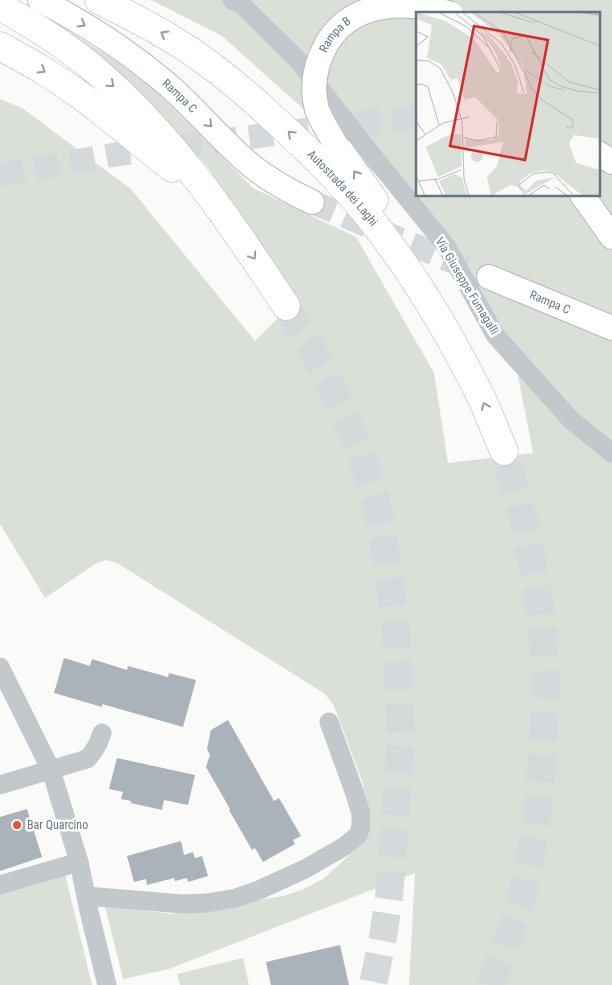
<svg xmlns="http://www.w3.org/2000/svg" width="612" height="985" font-family="'Roboto Condensed',sans-serif">
<style>
.green{fill:#dadfd7;fill-rule:evenodd}
.building{fill:#aab3b9}
.lines{fill:none;stroke-linecap:round;stroke-linejoin:round}
.major-tunnel{stroke:#d5d9db;stroke-width:24;stroke-dasharray:24 12;stroke-linecap:butt}
.highway-tunnel{stroke:#d5d9db;stroke-width:28;stroke-dasharray:28 14;stroke-linecap:butt}
.major-casing{stroke:#b5babe;stroke-width:26}
.highway-casing{stroke:#b4b9bd;stroke-width:29}
.minor{stroke:#c3c8cc;stroke-width:19}
.major{stroke:#fff;stroke-width:24}
.highway{stroke:#fff;stroke-width:28}
.major-bridge-casing{stroke:#b5babe;stroke-width:26;stroke-linecap:butt}
.major-bridge{stroke:#fff;stroke-width:24}
.oneway{stroke:#939fa8}
.poi-dot{fill:#e4572e;stroke:#fff;stroke-width:2}
.labels{text-anchor:middle;stroke-width:5;stroke-linejoin:round;paint-order:stroke}
.street-label{font-size:12px;fill:#657683;stroke:#fff}
.poi-label{font-size:12px;fill:#657683;stroke:#fff;text-anchor:start}
.inset-river{fill:none;stroke:#bbc7cb;stroke-width:2.5}
.inset-road{fill:none;stroke:#b5bdc2;stroke-width:1}
.view{fill:#d62828;fill-opacity:0.15;stroke:#d62828;stroke-width:2.5}
.inset-edge{fill:none;stroke:#657683;stroke-width:2.5}
</style>
<rect width="100%" height="100%" fill="#fafaf8"/>
<g class="green">
<path d="M151 0H612V985H409L415 873 169 969 123 979 105 906 173 914 283 896 304 889 323 879 353 852 368 833 371 819 362 781 334 706 325 694 117 563 106 560 95 564 45 598 0 524V99L22 108 131 189 255 341 293 303 207 166 157 112 99 60 26 4 143 78 253 188 356 237 434 373 448 463 533 453 514 355 450 240 222 36ZM417 14H598V195H417Z"/>
<polygon points="65,874 92,985 0,985 0,894"/>
<polygon points="243,958 249,985 180,985 177,974"/>
</g>
<g class="building">
<polygon points="64,658 90,666 92,659 127,670 128,666 168,677 169,673 196,680 183,727 102,704 102,707 54,693"/>
<polygon points="228,720 274,801 279,798 301,836 293,840 295,844 263,862 255,848 252,850 229,810 230,809 206,767 210,755 207,749 211,730"/>
<polygon points="117,758 195,775 188,805 164,800 162,810 131,803 131,801 121,799 123,792 109,789"/>
<polygon points="27,809 42,857 0,871 0,817"/>
<polygon points="181,841 184,855 193,852 195,858 202,856 208,876 188,882 187,878 175,881 174,878 147,885 146,879 134,882 127,856"/>
<polygon points="340,945 349,985 271,985 266,962"/>
</g>
<g class="lines">
<g class="major-tunnel">
<polyline points="0,175 112,155 358,123 417,117"/>
<polyline points="312,202 489,277"/>
</g>
<g class="highway-tunnel">
<polyline points="286,306 311,348 332,388 358,445 375,497 389,570 397,643 401,741 389,897 383,937 373,985"/>
<polyline points="490,985 502,957 521,900 537,820 543,748 546,686 541,611 524,521 504,451"/>
</g>
<defs>
<g id="major">
<path id="s1" d="M40 0C85 23 128 51 167 84 197 110 222 142 253 167 271 181 291 192 312 202"/>
<polyline points="317,110 322,121 340,152"/>
<polyline points="598,153 612,162"/>
<polyline points="582,195 612,237"/>
<path id="s2" d="M489 277 612 328"/>
</g>
<g id="highway">
<path id="s3" d="M99 0C125 13 151 26 175 41 211 63 243 90 273 118 306 148 338 179 366 213 411 269 450 334 482 399 490 416 496 434 504 451"/>
<path d="M0 6C33 25 66 45 95 70 173 136 230 221 286 306"/>
<polyline points="0,46 41,69 73,90 95,106 172,168"/>
<polyline points="340,152 374,200"/>
</g>
</defs>
<use href="#major" class="major-casing"/>
<use href="#highway" class="highway-casing"/>
<g class="minor">
<polyline points="232,0 241,4 297,59 373,156 446,246 495,335 571,420 612,453"/>
<polyline points="0,667 51,770 79,862 89,911 107,985"/>
<path d="M0 785 87 759C95 751 99 743 102 733"/>
<polyline points="0,885 79,862"/>
<polyline points="86,896 182,904 207,903 236,898 259,890 305,869 345,846 358,835 361,826 361,814 355,794 329,722"/>
</g>
<use href="#major" class="major"/>
<use href="#highway" class="highway"/>
<defs>
<g id="major-bridge">
<path id="s4" d="M317 110C311 87 315 64 327 43 353 0 407 0 451 14"/>
</g>
</defs>
<use href="#major-bridge" class="major-bridge-casing"/>
<use href="#major-bridge" class="major-bridge"/>
</g>
<defs><path id="oneway-chevron" d="M-2-3.5L2.5 0L-2 3.5" fill="none" stroke-width="1.6" stroke-linecap="round" stroke-linejoin="round" transform="scale(1.25)"/></defs>
<g class="oneway">
<use href="#oneway-chevron" transform="translate(82 24) rotate(30)"/>
<use href="#oneway-chevron" transform="translate(164 34) rotate(-150)"/>
<use href="#oneway-chevron" transform="translate(42 70) rotate(32)"/>
<use href="#oneway-chevron" transform="translate(111 84) rotate(41)"/>
<use href="#oneway-chevron" transform="translate(209 124) rotate(46)"/>
<use href="#oneway-chevron" transform="translate(291 134) rotate(-137)"/>
<use href="#oneway-chevron" transform="translate(356 174) rotate(-125)"/>
<use href="#oneway-chevron" transform="translate(253 256) rotate(56)"/>
<use href="#oneway-chevron" transform="translate(485 406) rotate(-113)"/>
</g>
<circle class="poi-dot" cx="17" cy="825" r="5"/>
<g class="labels">
<g class="street-label">
<text dy="4" stroke="none"><textPath href="#s4" startOffset="81">Rampa B</textPath></text>
<text dy="4" stroke="none"><textPath href="#s1" startOffset="170">Rampa C</textPath></text>
<text dy="4" stroke="none"><textPath href="#s3" startOffset="310">Autostrada dei Laghi</textPath></text>
<text transform="translate(467 286) rotate(59)" y="4">Via Giuseppe Fumagalli</text>
<text dy="4" stroke="none"><textPath href="#s2" startOffset="66">Rampa C</textPath></text>
</g>
<g class="poi-label">
<text x="27" y="829">Bar Quarcino</text>
</g>
</g>
<g transform="translate(416 12)">
<rect width="184" height="184" fill="#fafaf8"/>
<path d="M0 0 29 9 58 27 81 61 86 57 79 39 61 15 95 51 102 69 101 81 111 82 107 54 84 23 54 0H184V127L158 123 153 131 160 151 184 158V184H167L137 160 127 158 113 162 104 169 103 174 109 180 120 169 139 165 108 183 102 175 94 173 75 184 71 165 81 154 87 130 49 136V127L76 128 83 122 82 108 59 85 49 88 41 66 35 68 25 52 11 46 16 13 0 7ZM45 122 46 154 22 165 10 135 32 123ZM55 144a6 6 0 1 1 12 0a6 6 0 1 1-12 0ZM39 162 46 166 51 184 30 183 23 169Z" fill="#dadfd7"/>
<path class="inset-river" d="M166 0 184 3"/>
<path class="inset-road" d="M22 0 51 15 72 35M38 0 67 24 85 58M46 0 85 31 99 53 108 81M57 0 87 20 117 78 126 88 157 108V115H150M83 0 118 11 119 8M98 0 184 34M0 19 12 25 0 34M69 21 91 46M95 40 94 34 97 26 110 24 133 67 144 74 161 79M116 40 153 70 184 78M0 48 13 49 24 56 37 81 46 109 48 167 53 184M111 59 133 74 148 78M0 73 6 72 12 75 23 113M160 79 184 81M0 109 9 122M47 125 61 129 80 125 81 109M0 129 27 111 53 105M0 163 9 184M19 167 27 184M2 169 22 167 45 158M139 175 152 184M109 179 103 174 105 171 117 162 130 160 137 161 158 184M112 184 128 173 133 177"/>
<path class="view" d="M58 14 132 28 109 148 34 134Z"/>
<rect width="184" height="184" class="inset-edge"/>
</g>
</svg>
